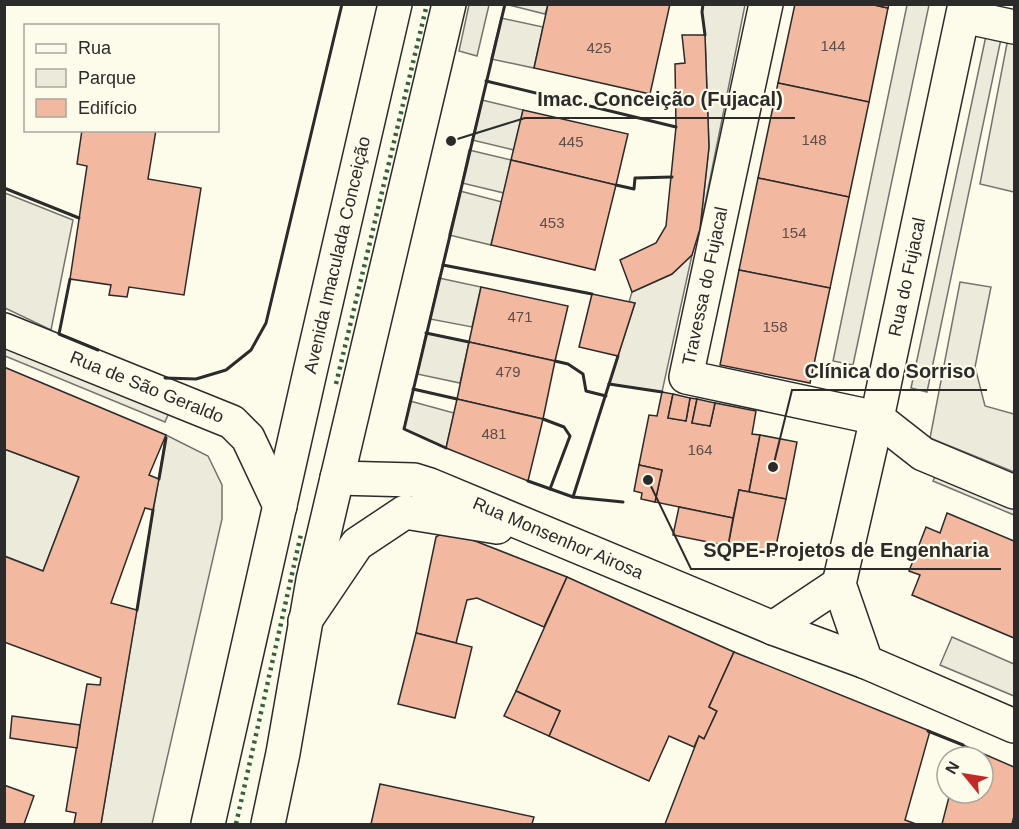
<svg xmlns="http://www.w3.org/2000/svg" width="1019" height="829" font-family="Helvetica,sans-serif">
<style>
.green{fill:#ecebdb;stroke:#74746e;stroke-width:1.5}
.parking{fill:#eceadb;stroke:#74746e;stroke-width:1.5}
.building{fill:#f2b8a0;stroke:#2b2b2b;stroke-width:1.5}
.lines{fill:none;stroke-linecap:round;stroke-linejoin:round}
.minor-casing{stroke:#2b2b2b;stroke-width:36}
.major-casing{stroke:#2b2b2b;stroke-width:36}
.minor{stroke:#fdfbea;stroke-width:33}
.major{stroke:#fdfbea;stroke-width:33}
.hedge{stroke:#34623c;stroke-width:4.5;stroke-dasharray:3 4.5;stroke-linecap:butt}
.wall{stroke:#2b2b2b;stroke-width:3}
.labels{text-anchor:middle;stroke-width:4.5;stroke-linejoin:round;paint-order:stroke}
.number-label{font-size:15px;fill:#5d4e48}
.street-label{font-size:18px;fill:#2b2b2b;stroke:#fdfbea}
.leader{fill:none;stroke:#2b2b2b;stroke-width:2}
.callout-dot{fill:#2b2b2b;stroke:#fdfbea;stroke-width:2}
.callout-label{font-size:20px;text-anchor:middle;font-weight:bold;fill:#2b2b2b;stroke:#fdfbea;stroke-width:4.5;stroke-linejoin:round;paint-order:stroke}
</style>
<rect width="100%" height="100%" fill="#fdfbea"/>
<g class="green">
<polygon points="505,4 548,4 548,5 545,14"/>
<polygon points="703,5 745,5 700,229 709,147 705,35 702,12"/>
<polygon points="501,18 543,27 534,68 491,59"/>
<polygon points="1009,33 1014,35 1014,192 980,184"/>
<polygon points="482,100 523,110 514,150 472,140"/>
<polygon points="469,150 511,160 504,193 462,183"/>
<polygon points="460,191 502,202 491,245 449,235"/>
<polygon points="5,193 73,220 51,330 5,308"/>
<polygon points="692,255 662,392 609,384 635,303 629,302 632,292 672,274"/>
<polygon points="439,278 481,287 472,327 430,319"/>
<polygon points="960,282 991,287 975,367 985,406 1014,414 1014,472 930,438"/>
<polygon points="426,333 469,342 460,383 417,374"/>
<polygon points="410,401 454,413 446,448 404,429"/>
<polygon points="166,435 208,456 222,485 222,519 152,824 101,824"/>
<polygon points="4,449 79,477 43,571 5,556"/>
</g>
<g class="parking">
<polygon points="469,5 489,5 477,56 459,51"/>
<polygon points="907,5 929,5 853,365 833,361"/>
<polygon points="987,31 1002,34 927,392 911,388"/>
<polygon points="4,340 171,408 165,422 5,356"/>
<polygon points="937,472 1014,504 1014,515 933,481"/>
<polygon points="952,637 1014,664 1014,696 940,665"/>
</g>
<g class="building">
<polygon points="548,4 670,4 650,94 534,68"/>
<polygon points="795,4 870,4 888,8 869,102 778,83"/>
<polygon points="870,4 889,4 888,8"/>
<polygon points="682,35 705,35 709,147 700,229 692,255 672,274 632,292 620,260 656,243 666,226 676,127 675,64 685,63"/>
<polygon points="778,83 869,102 849,197 758,178"/>
<polygon points="523,110 628,134 616,185 511,160"/>
<polygon points="82,130 156,130 148,179 201,188 184,295 129,287 127,297 109,295 111,285 70,279 87,166 77,164"/>
<polygon points="511,160 616,185 595,270 491,245"/>
<polygon points="758,178 849,197 830,288 739,270"/>
<polygon points="739,270 830,288 810,383 720,365"/>
<polygon points="481,287 568,306 555,361 469,342"/>
<polygon points="592,294 635,303 618,356 579,347"/>
<polygon points="469,342 555,361 543,419 457,399"/>
<polygon points="4,367 166,435 149,475 159,479 153,510 145,508 111,603 137,610 101,824 74,824 76,813 66,811 87,684 100,685 101,678 4,642 4,556 43,571 79,477 4,449"/>
<polygon points="662,392 673,394 668,418 686,421 690,398 697,399 692,423 710,426 715,403 756,411 752,434 760,435 749,492 739,490 733,518 655,502 662,470 639,465 649,415 657,416"/>
<polygon points="673,394 690,398 686,421 668,418"/>
<polygon points="457,399 543,419 528,481 446,448"/>
<polygon points="697,399 715,403 710,426 692,423"/>
<polygon points="760,435 797,442 786,499 749,492"/>
<polygon points="639,465 662,470 655,502 641,499 642,493 634,491"/>
<polygon points="739,490 786,499 774,555 728,546"/>
<polygon points="679,507 733,518 728,546 673,535"/>
<polygon points="947,513 1014,541 1014,638 912,595 920,575 909,571 926,527 940,533"/>
<polygon points="447,530 567,577 544,627 477,598 467,600 456,643 416,633 436,537"/>
<polygon points="567,577 734,652 709,707 717,711 704,739 699,736 694,747 669,736 649,781 549,736 560,711 516,691"/>
<polygon points="416,633 472,647 455,718 398,704"/>
<polygon points="734,652 930,731 905,820 916,824 665,824 699,736 704,739 717,711 709,707"/>
<polygon points="516,691 560,711 549,736 504,716"/>
<polygon points="12,716 80,725 77,748 10,738"/>
<polygon points="963,745 1014,767 1014,816 1012,824 942,824 950,793 983,793 983,757 960,757"/>
<polygon points="380,784 534,817 532,824 371,824"/>
<polygon points="4,785 34,796 24,824 4,824"/>
</g>
<g class="lines">
<defs>
<g id="minor">
<polyline points="766,4 686,377 877,418 923,454 1014,492"/>
<polyline points="963,16 1014,27"/>
<polyline points="4,330 232,422 248,438 280,506"/>
<polyline points="337,478 414,480 430,485 773,628 866,662"/>
<polyline points="305,621 357,544 405,512 497,527"/>
<polyline points="773,628 839,584"/>
</g>
<g id="major">
<polyline points="965,4 877,418 839,584 866,662 1014,726"/>
<polyline points="208,824 310,372 395,4"/>
<polyline points="268,824 283,753 313,580 449,4"/>
</g>
</defs>
<use href="#minor" class="minor-casing"/>
<use href="#major" class="major-casing"/>
<use href="#minor" class="minor"/>
<use href="#major" class="major"/>
<g class="hedge">
<polyline points="336,384 427,4"/>
<polyline points="236,824 301,534"/>
</g>
<g class="wall">
<polyline points="703,4 702,12 705,35"/>
<polyline points="486,81 676,127"/>
<polyline points="616,185 634,189 635,178 672,177"/>
<polyline points="4,188 79,218"/>
<polyline points="443,265 505,4"/>
<polyline points="70,279 59,334 98,350"/>
<polyline points="426,333 469,342"/>
<polyline points="555,361 568,364 583,374 586,391 606,396"/>
<polyline points="165,378 196,379 226,370 251,350 266,323 342,4"/>
<polyline points="609,384 662,392"/>
<polyline points="413,389 457,399"/>
<polyline points="543,419 564,427 570,436 550,489"/>
<polyline points="446,448 404,429 443,265 592,294"/>
<polyline points="159,479 166,438"/>
<polyline points="528,481 573,497 623,502"/>
<polyline points="573,497 618,356"/>
<polyline points="137,610 153,510"/>
<polyline points="928,731 963,745"/>
</g>
</g>
<g class="labels">
<g class="number-label">
<text x="833" y="51">144</text>
<text x="599" y="53">425</text>
<text x="814" y="145">148</text>
<text x="571" y="147">445</text>
<text x="552" y="228">453</text>
<text x="794" y="238">154</text>
<text x="520" y="322">471</text>
<text x="775" y="332">158</text>
<text x="508" y="377">479</text>
<text x="494" y="439">481</text>
<text x="700" y="455">164</text>
</g>
<g class="street-label">
<text transform="translate(337 255) rotate(-77)" y="6">Avenida Imaculada Conceição</text>
<text transform="translate(907 277) rotate(-78)" y="6">Rua do Fujacal</text>
<text transform="translate(705 286) rotate(-78)" y="6">Travessa do Fujacal</text>
<text transform="translate(147 387) rotate(22)" y="6">Rua de São Geraldo</text>
<text transform="translate(558 538) rotate(23)" y="6">Rua Monsenhor Airosa</text>
</g>
</g>
<path class="leader" d="M451 141L525 118H795M773 467L792 390H987M648 480L691 569H1001"/>
<g class="callout-dot">
<circle cx="451" cy="141" r="6"/>
<circle cx="773" cy="467" r="6"/>
<circle cx="648" cy="480" r="6"/>
</g>
<g class="callout-label">
<text x="660" y="106">Imac. Conceição (Fujacal)</text>
<text x="890" y="378">Clínica do Sorriso</text>
<text x="846" y="557">SQPE-Projetos de Engenharia</text>
</g>
<rect width="1019" height="829" fill="none" stroke="#2b2b2b" stroke-width="12"/>
<rect x="24" y="24" width="195" height="108" fill="#fdfbea" stroke="#a9a89e" stroke-width="1.5"/>
<rect x="36" y="44" width="30" height="9" fill="#fdfbea" stroke="#a9a89e" stroke-width="1.5"/>
<text x="78" y="54" font-size="18" fill="#2b2b2b">Rua</text>
<rect x="36" y="69" width="30" height="18" fill="#ecebdb" stroke="#a9a89e" stroke-width="1.5"/>
<text x="78" y="84" font-size="18" fill="#2b2b2b">Parque</text>
<rect x="36" y="99" width="30" height="18" fill="#f2b8a0" stroke="#a9a89e" stroke-width="1.5"/>
<text x="78" y="114" font-size="18" fill="#2b2b2b">Edifício</text>
<g transform="translate(965 775) rotate(300)"><circle r="28" fill="#fdfbea" stroke="#a9a89e" stroke-width="1.5"/>
<path d="M0-4.5L10 22L0 15L-10 22Z" fill="#c62828"/>
<text y="-9" font-size="16" font-weight="bold" text-anchor="middle" fill="#2b2b2b">N</text>
</g>
</svg>
